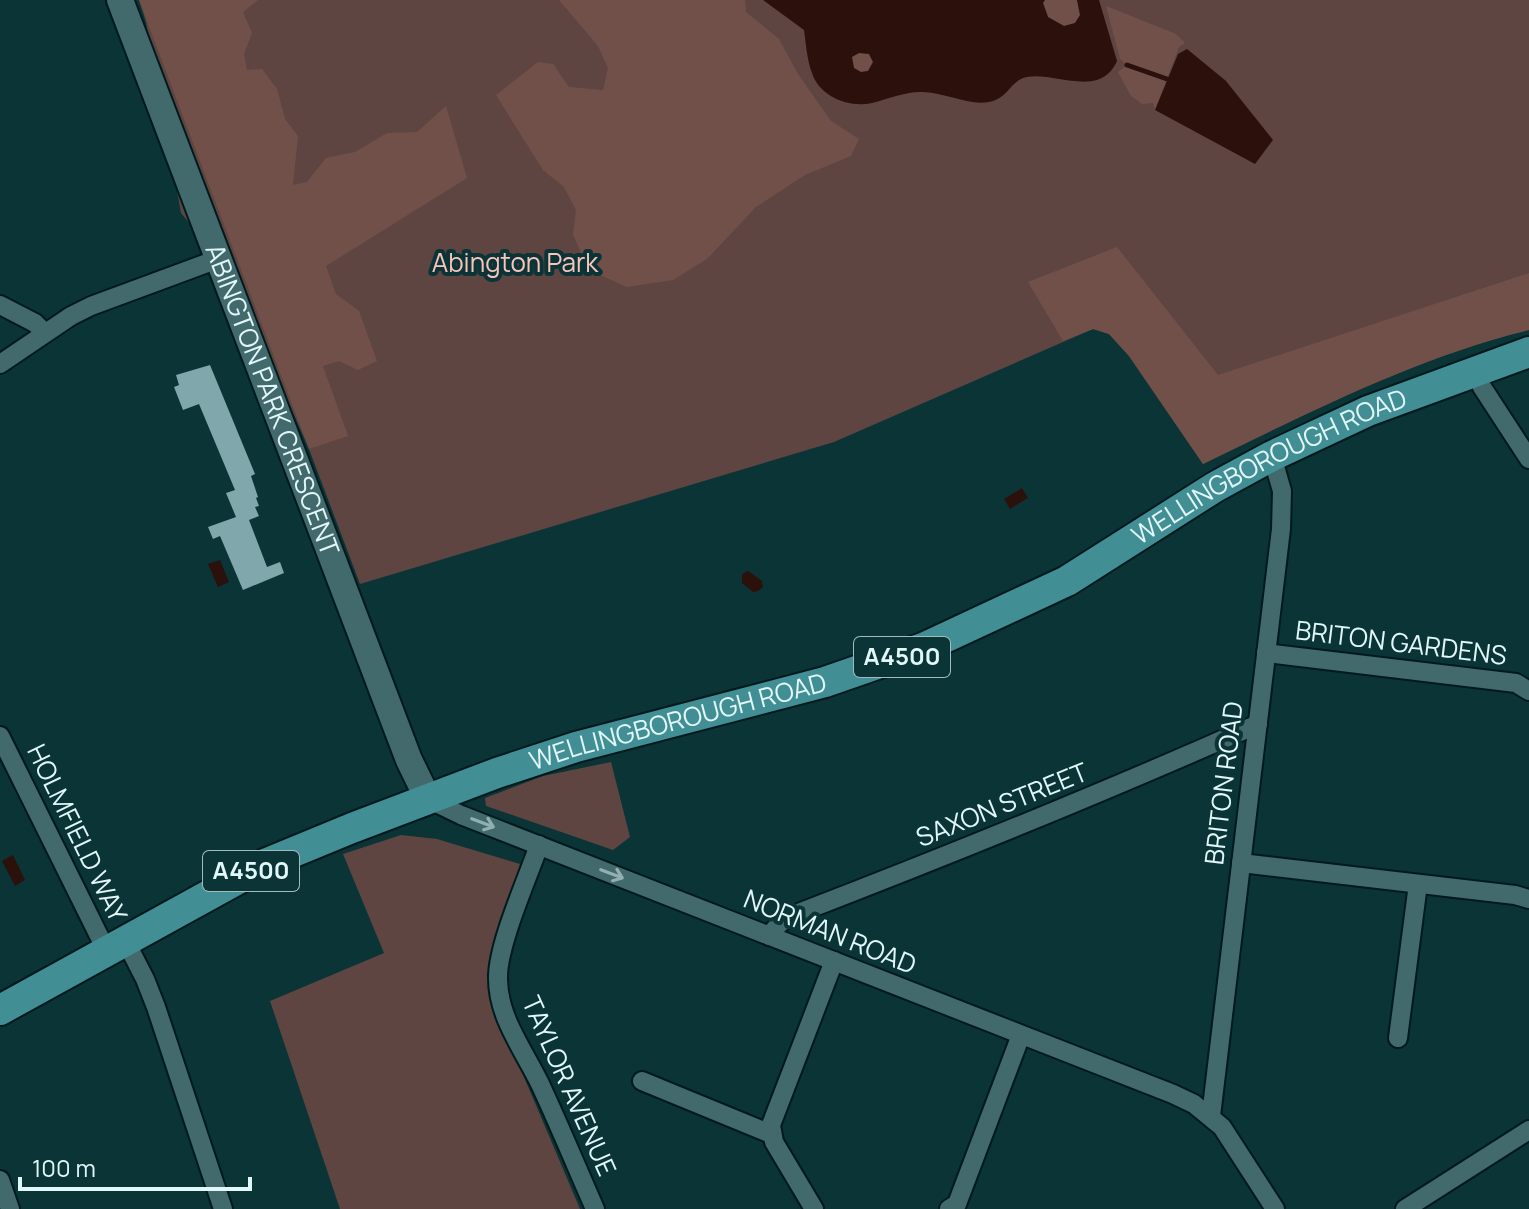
<svg xmlns="http://www.w3.org/2000/svg" width="1529" height="1209" font-family="Manrope,sans-serif">
<style>
.green{fill:#5e4541}
.forest{fill:#72504a}
.water{fill:#2b100c;fill-rule:evenodd}
.lines{fill:none;stroke-linecap:round;stroke-linejoin:round}
.stream{stroke:#2b100c;stroke-width:5}
.building{fill:#80a8ac}
.street-casing{stroke:#001a1d;stroke-width:22}
.secondary-casing{stroke:#001a1d;stroke-width:30}
.primary-casing{stroke:#001a1d;stroke-width:34}
.street{stroke:#42696c;stroke-width:18}
.secondary{stroke:#42696c;stroke-width:26}
.primary{stroke:#418f95;stroke-width:30}
.oneway{stroke:#92b0b2}
.labels{text-anchor:middle;stroke-width:8;stroke-linejoin:round;paint-order:stroke}
.shield{fill:#0b3437;stroke:#a2bcbe;stroke-width:2}
.shield-label{font-size:24px;font-weight:bold;fill:#e2f7f8}
.park-label{font-size:26px;fill:#f9c4bc;stroke:#0b3437}
.street-label{font-size:26px;fill:#e2f7f8;stroke:#0b3437}
</style>
<rect width="100%" height="100%" fill="#0b3437"/>
<g class="green">
<path d="M139 0H1529V330C1415 358 1308 413 1203 464L1129 356 1109 334 1093 329 834 442 360 584 309 449 232 274 181 213 146 22Z"/>
<polygon points="611,762 630,837 613,850 486,806 485,798 543,776"/>
<polygon points="401,835 437,839 520,864 496,950 502,1025 580,1209 340,1209 270,1001 384,953 343,854"/>
</g>
<g class="forest">
<polygon points="139,0 258,0 243,12 252,33 244,54 247,70 262,69 277,89 285,119 298,136 293,185 307,182 326,158 355,152 387,133 417,132 446,106 467,178 326,266 336,294 359,311 377,361 358,370 339,361 323,366 348,436 309,449"/>
<polygon points="559,0 745,0 746,12 779,39 798,74 831,121 859,139 851,156 805,175 756,207 707,259 673,280 627,287 589,270 573,235 576,210 564,187 543,170 496,95 538,62 553,64 569,87 603,90 608,68 598,46"/>
<polygon points="1045,0 1077,0 1080,15 1075,23 1064,26 1048,17 1043,2"/>
<polygon points="1106,6 1176,34 1185,43 1179,47 1155,110 1153,103 1142,104 1131,96 1118,72 1127,65 1120,59"/>
<polygon points="859,53 869,54 873,62 868,71 861,72 854,68 851,57"/>
<path d="M1117 247 1218 375 1529 273V330C1415 358 1308 413 1203 464L1129 356 1109 334 1093 329 1063 341 1028 282Z"/>
</g>
<g class="water">
<path d="M763 0H1045L1043 3 1048 17 1064 26 1075 23 1080 15 1077 0H1099L1117 61C1100 99 1056 72 1027 77 1011 80 1009 96 993 101 971 108 944 91 920 92 904 92 888 99 872 103 849 108 820 97 812 73 807 60 806 44 804 30ZM859 53 869 54 873 62 868 71 861 72 854 68 852 57Z"/>
<polygon points="1187,49 1226,81 1273,140 1255,164 1155,110 1178,54"/>
<polygon points="1022,488 1028,498 1010,509 1004,499"/>
<polygon points="220,560 229,582 218,587 208,564"/>
<polygon points="748,571 762,581 763,587 758,591 753,592 742,583 742,574"/>
<polygon points="13,855 25,880 15,886 2,861"/>
</g>
<g class="lines">
<polyline class="stream" points="1127,65 1167,79"/>
</g>
<polygon class="building" points="210,365 255,474 251,476 258,497 256,498 259,506 255,507 259,516 249,520 267,567 280,562 284,573 243,590 220,536 213,539 208,527 236,517 226,493 235,490 199,404 183,410 174,387 179,385 176,375"/>
<g class="lines">
<defs>
<g id="street">
<polyline points="0,305 35,323 45,333"/>
<polyline points="0,364 71,316 91,306 218,259"/>
<polyline points="1475,370 1482,387 1529,459"/>
<polyline points="1266,653 1516,683 1529,691"/>
<polyline points="0,736 107,952"/>
<polyline points="428,799 461,815 1173,1094 1194,1104 1222,1127 1275,1209"/>
<path d="M539 845C527 880 497 946 498 979 498 1018 525 1052 541 1086 560 1127 577 1168 595 1209"/>
<polyline points="1241,863 1515,895 1529,899"/>
<path d="M769 936 780 923 796 914C952 854 1105 792 1258 724"/>
<polyline points="126,942 145,979 156,1007 223,1209"/>
<polyline points="1398,1038 1418,884"/>
<polyline points="642,1081 771,1134"/>
<polyline points="1211,1116 1281,529 1282,491 1272,456"/>
<polyline points="0,1180 10,1209"/>
<polyline points="814,1209 774,1142 771,1125 834,961"/>
<polyline points="949,1209 957,1204 1021,1035"/>
<polyline points="1405,1209 1529,1130"/>
</g>
<g id="secondary">
<path id="s1" d="M120 0 409 760 428 799"/>
</g>
<g id="primary">
<path id="s2" d="M0 1010 267 863 352 828 497 773 576 747 825 682 923 648 1067 581 1215 487 1272 456 1368 411 1529 352"/>
</g>
</defs>
<use href="#street" class="street-casing"/>
<use href="#secondary" class="secondary-casing"/>
<use href="#primary" class="primary-casing"/>
<use href="#street" class="street"/>
<use href="#secondary" class="secondary"/>
<use href="#primary" class="primary"/>
</g>
<defs><path id="oneway-shaft" d="M-6 0H5M1.5-3L5.5 0L1.5 3" fill="none" stroke-width="1.6" stroke-linecap="round" stroke-linejoin="round" transform="scale(2)"/></defs>
<g class="oneway">
<use href="#oneway-shaft" transform="translate(483 823) rotate(21)"/>
<use href="#oneway-shaft" transform="translate(612 874) rotate(21)"/>
</g>
<g class="labels">
<g class="shield">
<rect x="854" y="637" width="96" height="40" rx="6"/>
<rect x="203" y="851" width="96" height="40" rx="6"/>
</g>
<g class="shield-label">
<text x="902" y="665">A4500</text>
<text x="251" y="879">A4500</text>
</g>
<g class="park-label">
<text x="515" y="272">Abington Park</text>
</g>
<g class="street-label">
<text dy="9" stroke="none"><textPath href="#s1" startOffset="428">ABINGTON PARK CRESCENT</textPath></text>
<text dy="9" stroke="none"><textPath href="#s2" startOffset="1388">WELLINGBOROUGH ROAD</textPath></text>
<text transform="translate(1401 643) rotate(7)" y="9">BRITON GARDENS</text>
<text dy="9" stroke="none"><textPath href="#s2" startOffset="740">WELLINGBOROUGH ROAD</textPath></text>
<text transform="translate(1224 783) rotate(-83)" y="9">BRITON ROAD</text>
<text transform="translate(1002 805) rotate(-22)" y="9">SAXON STREET</text>
<text transform="translate(77 833) rotate(64)" y="9">HOLMFIELD WAY</text>
<text transform="translate(830 932) rotate(22)" y="9">NORMAN ROAD</text>
<text transform="translate(569 1086) rotate(66)" y="9">TAYLOR AVENUE</text>
</g>
</g>
<path d="M20 1177v12h230v-12" fill="none" stroke="#e2f7f8" stroke-width="4"/>
<text x="32" y="1177" font-size="24" fill="#e2f7f8" stroke="#0b3437" stroke-width="6" paint-order="stroke">100 m</text>
</svg>
